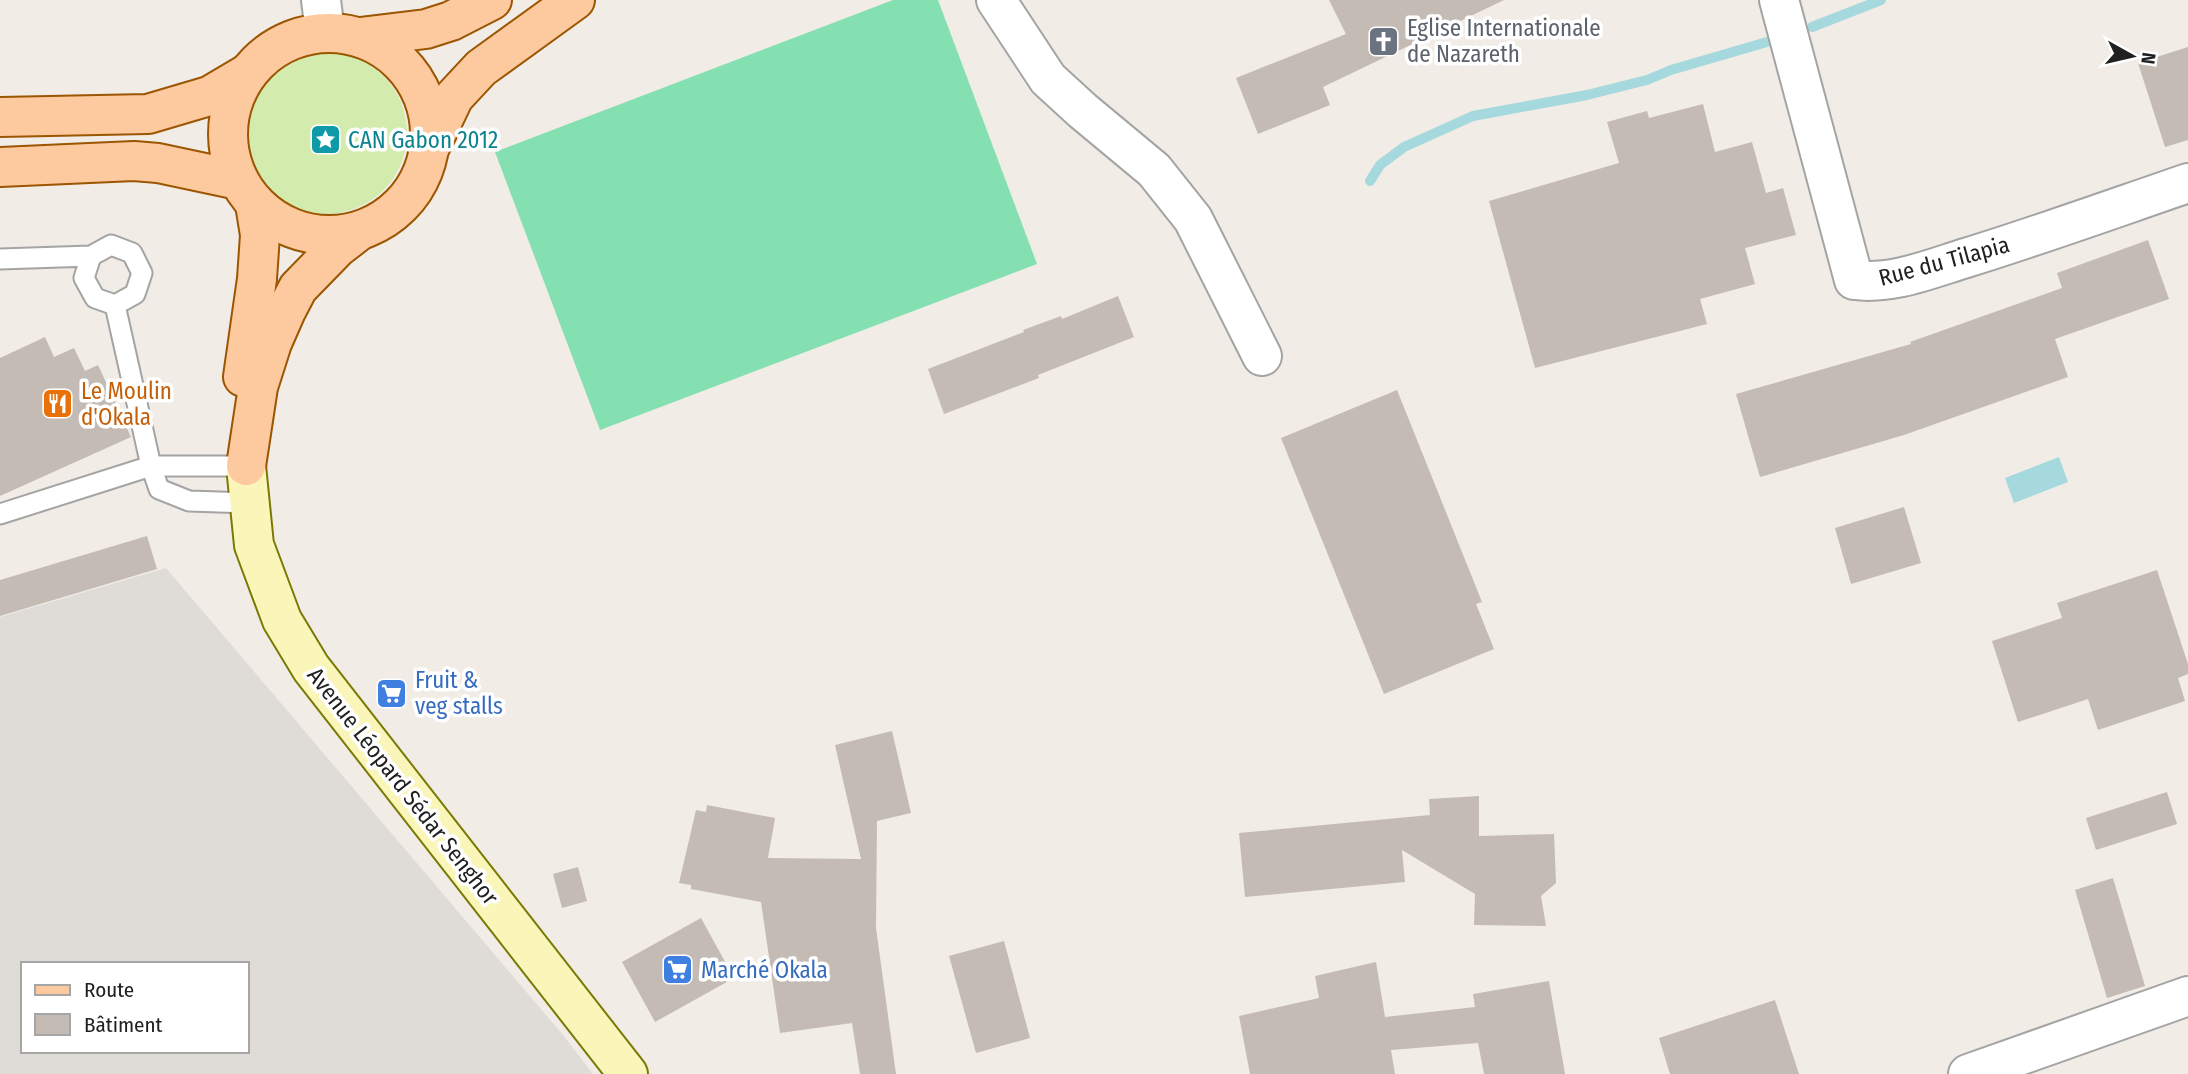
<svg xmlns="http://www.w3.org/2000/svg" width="2188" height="1074" font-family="'Fira Sans Condensed',sans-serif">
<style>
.airport{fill:#dfdcd8;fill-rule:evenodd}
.grass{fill:#d3ebac}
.pitch{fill:#84e0b1}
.water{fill:#a6d9de}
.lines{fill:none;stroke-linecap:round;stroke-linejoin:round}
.stream{stroke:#a6d9de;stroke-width:10}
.building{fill:#c5bbb5}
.lane-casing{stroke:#a4a4a4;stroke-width:23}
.street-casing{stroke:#a4a4a4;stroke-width:42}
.secondary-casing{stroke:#7a7904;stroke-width:42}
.primary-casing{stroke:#9c5500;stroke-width:42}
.lane{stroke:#fff;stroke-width:19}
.street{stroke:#fff;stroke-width:38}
.secondary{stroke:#faf6ba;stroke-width:38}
.primary{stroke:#fdc99f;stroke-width:38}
.labels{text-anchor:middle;stroke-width:7;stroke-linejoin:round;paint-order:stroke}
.worship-label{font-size:23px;fill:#5b616d;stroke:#fff;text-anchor:start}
.culture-label{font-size:23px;fill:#0d838f;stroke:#fff;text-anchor:start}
.street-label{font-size:23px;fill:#202020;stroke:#fff}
.food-label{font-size:23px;fill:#c56008;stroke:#fff;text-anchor:start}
.shop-label{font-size:23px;fill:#366cbe;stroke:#fff;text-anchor:start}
</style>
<rect width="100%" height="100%" fill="#f1ece6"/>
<path class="airport" d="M166 568 563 1035 593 1074H0V617ZM23 964H247V1051H23Z"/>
<circle class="grass" cx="326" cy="133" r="81"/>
<polygon class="pitch" points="893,0 938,0 1037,264 600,430 495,152"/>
<polygon class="water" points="2059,457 2068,482 2014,503 2005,478"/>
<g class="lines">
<g class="stream">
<polyline points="1812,27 1881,0"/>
<polyline points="1370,181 1380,165 1404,147 1473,116 1587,95 1647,80 1671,70 1767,42"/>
</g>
</g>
<g class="building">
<polygon points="1329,0 1504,0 1323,87 1330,105 1258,134 1236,78 1346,34"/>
<polygon points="2188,47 2188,140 2165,147 2138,63"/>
<polygon points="1703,104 1715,152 1752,142 1766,193 1783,188 1796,235 1745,248 1755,284 1700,299 1707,324 1535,368 1489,201 1619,163 1607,122 1647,111 1649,118"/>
<polygon points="2148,240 2169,299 2055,339 2068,377 1904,435 1760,477 1736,394 1911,344 1910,342 2062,288 2057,273"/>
<polygon points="1118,296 1134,337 1038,375 1039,378 944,414 928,369 1024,332 1023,330 1061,316 1062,319"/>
<polygon points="45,337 54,357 74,348 85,371 98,365 131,437 0,496 0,358"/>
<polygon points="1397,390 1482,602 1476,604 1494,649 1384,694 1281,438"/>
<polygon points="1904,507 1921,563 1851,584 1835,528"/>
<polygon points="147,536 157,569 0,616 0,580"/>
<polygon points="2157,570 2188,664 2188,674 2178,678 2185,701 2098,730 2088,699 2018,722 1992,641 2062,618 2057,603"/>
<polygon points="892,731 911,813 877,821 876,928 896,1074 860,1074 852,1023 780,1033 761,902 691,889 691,885 679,883 696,810 706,812 707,805 775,818 768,858 861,859 835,745"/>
<polygon points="2167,792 2177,824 2096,850 2086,818"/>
<polygon points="1479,796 1479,836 1554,834 1556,883 1541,896 1546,926 1474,925 1475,894 1402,850 1405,882 1245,897 1239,833 1430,815 1429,799"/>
<polygon points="578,867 587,901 562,908 553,874"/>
<polygon points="2113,878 2145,986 2107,998 2075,890"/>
<polygon points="701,918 734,978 655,1022 622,962"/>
<polygon points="1004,941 1030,1038 976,1053 949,956"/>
<polygon points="1376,962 1385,1017 1475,1007 1473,994 1549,981 1565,1074 1484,1074 1478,1043 1391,1050 1395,1074 1250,1074 1239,1016 1319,998 1315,976"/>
<polygon points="1775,1000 1799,1074 1670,1074 1659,1038"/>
</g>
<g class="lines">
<defs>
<g id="lane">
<polyline points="0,259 91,256 111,245 132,253 142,273 135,294 115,305 95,298 84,278 91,256"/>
<polyline points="115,305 151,466 159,489 189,501 249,503"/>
<polyline points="0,514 151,466 246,466"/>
</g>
<g id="street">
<polyline points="321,0 325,32"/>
<polyline points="996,0 1048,79 1083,111 1154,170 1193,219 1262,356"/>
<path d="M1779 0 1854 280C1894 285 1932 268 1969 257 2043 234 2115 208 2188 183"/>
<polyline points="1968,1074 2188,996"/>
</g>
<polyline id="secondary" points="246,466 254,545 282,620 311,668 628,1074"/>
<g id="primary">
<circle cx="329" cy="134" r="101"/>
<polyline points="360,37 426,29 451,21 492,0"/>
<polyline points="0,117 148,114 209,96 248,73"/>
<polyline points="430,147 454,97 481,68 575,0"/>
<polyline points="0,167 134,161 158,163 238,180"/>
<polyline points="243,377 257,279 260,235 255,204"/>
<polyline points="246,466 258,387 272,343 286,311 298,288 337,248 359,231"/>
</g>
</defs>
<use href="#lane" class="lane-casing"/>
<use href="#street" class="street-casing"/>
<use href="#secondary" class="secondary-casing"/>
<use href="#primary" class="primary-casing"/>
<use href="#lane" class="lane"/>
<use href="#street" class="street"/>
<use href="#secondary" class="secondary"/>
<use href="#primary" class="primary"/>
</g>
<defs>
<symbol id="church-square" viewBox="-11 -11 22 22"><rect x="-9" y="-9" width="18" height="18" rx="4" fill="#6b7280" stroke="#fff"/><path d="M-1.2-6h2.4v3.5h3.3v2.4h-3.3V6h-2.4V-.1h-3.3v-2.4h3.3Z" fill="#fff"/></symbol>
<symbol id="sight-square" viewBox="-11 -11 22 22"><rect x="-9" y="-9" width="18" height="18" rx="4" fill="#0f9aa8" stroke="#fff"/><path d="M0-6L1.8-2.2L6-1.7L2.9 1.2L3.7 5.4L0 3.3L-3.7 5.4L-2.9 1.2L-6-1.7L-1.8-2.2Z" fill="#fff"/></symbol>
<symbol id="restaurant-square" viewBox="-11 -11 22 22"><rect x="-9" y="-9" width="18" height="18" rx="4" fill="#e8710a" stroke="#fff"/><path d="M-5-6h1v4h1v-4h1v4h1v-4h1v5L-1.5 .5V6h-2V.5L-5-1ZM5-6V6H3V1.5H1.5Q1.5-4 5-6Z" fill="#fff"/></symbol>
<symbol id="supermarket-square" viewBox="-11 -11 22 22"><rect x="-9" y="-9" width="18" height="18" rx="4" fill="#3f7fe0" stroke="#fff"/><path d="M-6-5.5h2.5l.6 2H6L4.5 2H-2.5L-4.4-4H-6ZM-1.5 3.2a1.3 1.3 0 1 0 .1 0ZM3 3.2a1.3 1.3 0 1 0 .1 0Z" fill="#fff"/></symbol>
</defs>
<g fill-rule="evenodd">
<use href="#church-square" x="1366" y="24" width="35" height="35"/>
<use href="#sight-square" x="308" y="122" width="35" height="35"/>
<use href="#restaurant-square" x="40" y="386" width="35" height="35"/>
<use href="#supermarket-square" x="374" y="676" width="35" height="35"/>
<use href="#supermarket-square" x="660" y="952" width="35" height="35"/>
</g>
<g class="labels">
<g class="worship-label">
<text x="1407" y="36">Eglise Internationale<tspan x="1407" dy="26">de Nazareth</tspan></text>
</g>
<g class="culture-label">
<text x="348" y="148">CAN Gabon 2012</text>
</g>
<g class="street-label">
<text transform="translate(1944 261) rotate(-15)" y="8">Rue du Tilapia</text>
<text transform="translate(403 786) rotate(52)" y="8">Avenue Léopard Sédar Senghor</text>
</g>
<g class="food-label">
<text x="81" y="399">Le Moulin<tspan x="81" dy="26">d'Okala</tspan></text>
</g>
<g class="shop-label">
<text x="415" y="688">Fruit &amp;<tspan x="415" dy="26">veg stalls</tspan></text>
<text x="701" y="978">Marché Okala</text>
</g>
</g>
<rect x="21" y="962" width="228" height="91" fill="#ffffff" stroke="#a6a6a6" stroke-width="2"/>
<rect x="35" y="985" width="35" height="10" fill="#fdc99f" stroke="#a6a6a6" stroke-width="2"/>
<text x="84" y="997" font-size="21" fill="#202020">Route</text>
<rect x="35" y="1014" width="35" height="21" fill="#c5bbb5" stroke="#a6a6a6" stroke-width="2"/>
<text x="84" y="1032" font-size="21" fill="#202020">Bâtiment</text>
<g transform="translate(2132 56) rotate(98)" stroke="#ffffff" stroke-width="5" paint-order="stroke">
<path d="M0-5L12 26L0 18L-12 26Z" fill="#202020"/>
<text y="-10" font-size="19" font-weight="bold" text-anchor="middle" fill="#202020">N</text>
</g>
</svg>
